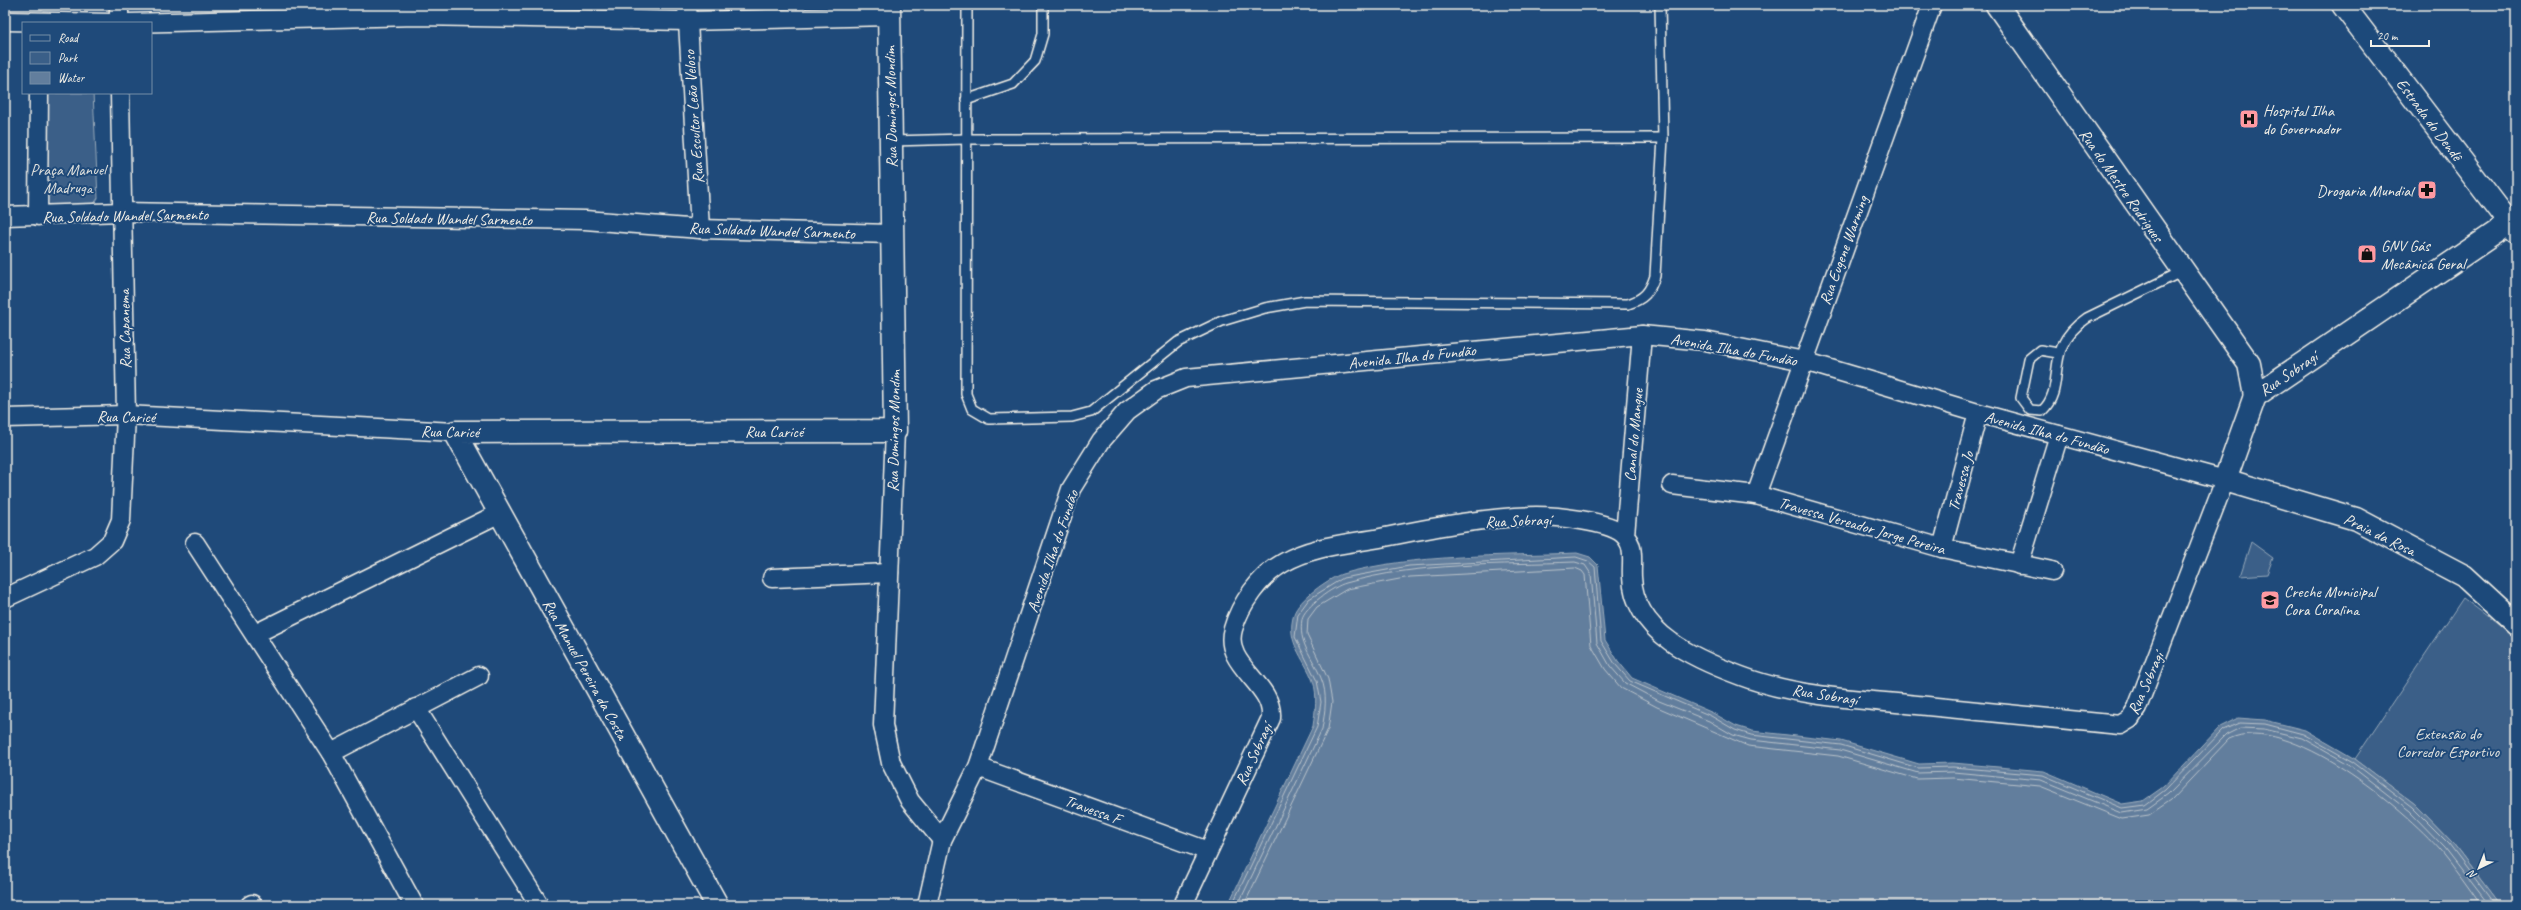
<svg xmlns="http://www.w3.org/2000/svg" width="2521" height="910" font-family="Caveat,sans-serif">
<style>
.green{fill:#3a5f88;stroke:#97a8b8}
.water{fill:#627e9d;stroke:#9cacbb}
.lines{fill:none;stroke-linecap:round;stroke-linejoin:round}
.shore{stroke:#bac3ca;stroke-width:1}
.service-casing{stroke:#f4f1e8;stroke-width:12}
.minor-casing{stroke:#f4f1e8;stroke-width:21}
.tertiary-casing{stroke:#f4f1e8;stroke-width:25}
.secondary-casing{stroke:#f4f1e8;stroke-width:25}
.service{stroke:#1f4a7a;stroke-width:9}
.minor{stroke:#1f4a7a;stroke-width:18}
.tertiary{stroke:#1f4a7a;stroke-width:22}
.secondary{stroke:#1f4a7a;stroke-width:22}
.labels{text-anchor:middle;stroke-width:4;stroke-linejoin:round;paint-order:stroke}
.street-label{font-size:16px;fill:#f4f1e8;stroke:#1f4a7a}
.poi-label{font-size:16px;fill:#f4f1e8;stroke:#1f4a7a;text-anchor:start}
.park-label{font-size:16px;fill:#e1e2de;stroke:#1f4a7a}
</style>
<rect width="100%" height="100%" fill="#1f4a7a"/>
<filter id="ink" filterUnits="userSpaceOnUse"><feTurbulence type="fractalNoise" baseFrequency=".025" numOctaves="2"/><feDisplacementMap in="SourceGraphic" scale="8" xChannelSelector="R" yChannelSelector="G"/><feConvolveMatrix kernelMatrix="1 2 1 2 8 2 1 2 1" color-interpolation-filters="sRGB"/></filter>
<g filter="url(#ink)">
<g class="green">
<polygon points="40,93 93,93 98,198 91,208 45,206"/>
<polygon points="2251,542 2273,558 2267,574 2240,576"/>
<polygon points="2463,598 2516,638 2516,905 2500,905 2452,842 2416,805 2355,759"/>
</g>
<path class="water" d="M1577 553 1590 557 1598 565 1605 640 1618 661 1632 678 1713 713 1736 726 1752 731 1841 741 1919 764 1953 763 2044 771 2122 804 2143 801 2163 787 2220 727 2238 718 2265 720 2305 730 2355 759 2416 805 2452 842 2500 905H2289L2286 903 2280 905H1228L1313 726C1315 711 1318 696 1313 681 1304 657 1285 642 1294 614 1298 600 1329 578 1342 574 1411 554 1504 556 1577 553Z"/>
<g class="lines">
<g class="shore">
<polyline points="1232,905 1317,727 1321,702 1317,681 1295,637 1298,614 1309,599 1343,578 1409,566 1576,557 1588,561 1595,567 1601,641 1615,664 1630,681 1711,716 1735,730 1751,735 1841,745 1918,768 1953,767 2043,775 2122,808 2145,805 2165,790 2223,730 2239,723 2265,724 2303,734 2353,762 2413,808 2449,844 2495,905"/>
<path d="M1238 905 1322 729C1325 712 1328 694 1321 678 1312 655 1298 644 1302 619 1304 607 1334 586 1346 583 1419 562 1500 565 1575 562L1585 565 1591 574 1597 643 1610 666 1625 683 1659 701 1709 721 1733 735 1751 740 1840 750 1918 773 1953 772 2041 780 2122 813 2147 809 2168 794 2226 735 2240 728 2264 729 2302 738 2351 766 2410 812 2445 848 2489 905"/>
<path d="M1244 905 1328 729 1332 702 1328 679 1307 635 1308 619 1317 607 1347 589 1410 577 1575 568 1582 571 1585 575 1591 645 1605 669 1621 688 1657 707 1748 746 1838 756 1917 779 1953 778 2040 786 2122 819 2149 815 2171 800 2229 739C2288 711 2404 809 2441 851 2455 868 2468 887 2481 905"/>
</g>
<defs>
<g id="service">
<path d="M967 5 966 394 972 409 989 419 1072 417 1091 412 1178 342 1222 321 1265 308 1305 301 1628 304C1644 299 1650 292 1655 276L1663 138 1660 5"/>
<polyline points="966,100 1013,84 1035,61 1043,34 1043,5"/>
<polyline points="891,141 966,139 1663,138"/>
<path d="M2058 353 2040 350 2029 359 2021 398 2030 410 2042 411C2069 385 2040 350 2087 318L2183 271"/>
</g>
<g id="minor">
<polyline points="687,5 700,229"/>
<polyline points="5,21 113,23"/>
<polyline points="119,23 119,5"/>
<polyline points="128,23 417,16 687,21 889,16"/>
<polyline points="5,216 122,212 585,220 700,229 892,234"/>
<polyline points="38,216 39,93"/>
<polyline points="5,418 126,415 455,432"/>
<polyline points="895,431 883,725 891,763 910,801 942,840"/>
<polyline points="1672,485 1756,495 1942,548 2052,571"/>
<polyline points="1756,495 1932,5"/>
<polyline points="1625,535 1642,335"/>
<polyline points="195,543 331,753 414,905"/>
<polyline points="1942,548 1978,413"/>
<polyline points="2019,565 2059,435"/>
<polyline points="772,578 889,573"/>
<polyline points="5,598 95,556 112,541 121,520 126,415 120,93"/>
<polyline points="255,634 500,513"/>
<polyline points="416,708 538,903"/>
<polyline points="331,753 479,676"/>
<polyline points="978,767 1208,851"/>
<polyline points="250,905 252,904"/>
<path d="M927 905 942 840 978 767 1071 489 1101 441 1127 411 1156 390 1186 378 1642 335 1705 341 1804 361 1978 413 2225 480 2137 708 2130 719 2120 725C2049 718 1978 711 1907 704 1852 699 1794 696 1741 676 1695 659 1634 633 1632 577 1631 562 1636 546 1623 534 1608 521 1556 516 1536 516 1484 517 1431 528 1380 538 1347 544 1312 546 1283 563 1260 576 1240 604 1233 629 1222 666 1274 683 1271 718L1183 905"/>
</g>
<g id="tertiary">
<polyline points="1997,5 2249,364 2255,396"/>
<polyline points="2510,223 2255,396 2225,480 2356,519 2464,576 2516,624"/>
<polyline points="717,905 455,432 895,431 889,5"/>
</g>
<polyline id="secondary" points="2343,5 2516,232"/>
</defs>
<use href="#service" class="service-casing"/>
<use href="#minor" class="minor-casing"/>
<use href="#tertiary" class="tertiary-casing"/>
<use href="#secondary" class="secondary-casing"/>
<use href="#service" class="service"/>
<use href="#minor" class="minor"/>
<use href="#tertiary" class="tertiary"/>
<use href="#secondary" class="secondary"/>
</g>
</g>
<defs>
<symbol id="hospital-square" viewBox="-11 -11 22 22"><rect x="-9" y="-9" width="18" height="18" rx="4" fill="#ff9aa2" stroke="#1f4a7a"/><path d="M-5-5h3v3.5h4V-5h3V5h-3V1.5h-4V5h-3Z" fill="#111"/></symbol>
<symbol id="pharmacy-square" viewBox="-11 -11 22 22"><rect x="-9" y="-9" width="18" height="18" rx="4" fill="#ff9aa2" stroke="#1f4a7a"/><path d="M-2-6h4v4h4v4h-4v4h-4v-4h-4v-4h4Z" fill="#111"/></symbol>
<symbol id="shop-square" viewBox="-11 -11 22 22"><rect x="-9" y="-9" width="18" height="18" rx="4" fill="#ff9aa2" stroke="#1f4a7a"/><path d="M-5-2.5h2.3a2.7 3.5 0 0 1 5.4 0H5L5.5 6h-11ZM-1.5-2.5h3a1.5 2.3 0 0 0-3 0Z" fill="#111"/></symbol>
<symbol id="school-square" viewBox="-11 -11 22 22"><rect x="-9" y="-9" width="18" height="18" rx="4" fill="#ff9aa2" stroke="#1f4a7a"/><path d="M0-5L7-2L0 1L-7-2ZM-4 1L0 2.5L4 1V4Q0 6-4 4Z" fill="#111"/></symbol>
</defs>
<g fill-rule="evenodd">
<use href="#hospital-square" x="2238" y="108" width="22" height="22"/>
<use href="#pharmacy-square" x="2416" y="179" width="22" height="22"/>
<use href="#shop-square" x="2356" y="243" width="22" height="22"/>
<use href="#school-square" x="2259" y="589" width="22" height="22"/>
</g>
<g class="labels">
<g class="street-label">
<text transform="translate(890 107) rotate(-91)" y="6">Rua Domingos Mondim</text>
<text transform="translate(693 117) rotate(-94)" y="6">Rua Escultor Leão Veloso</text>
<text transform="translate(2430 119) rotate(53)" y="6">Estrada do Dendê</text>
<text transform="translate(2122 185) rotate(55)" y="6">Rua do Mestre Rodrigues</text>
<text transform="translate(125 215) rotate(-1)" y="6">Rua Soldado Wandel Sarmento</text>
<text transform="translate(449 218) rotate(1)" y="6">Rua Soldado Wandel Sarmento</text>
<text transform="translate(772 230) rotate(2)" y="6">Rua Soldado Wandel Sarmento</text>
<text transform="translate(1843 250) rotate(-70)" y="6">Rua Eugene Warming</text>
<text transform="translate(124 329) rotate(-91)" y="6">Rua Capanema</text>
<text transform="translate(1734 349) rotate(10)" y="6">Avenida Ilha do Fundão</text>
<text transform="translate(1412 356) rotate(-6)" y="6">Avenida Ilha do Fundão</text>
<text transform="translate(2288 373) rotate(-34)" y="6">Rua Sobragí</text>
<text transform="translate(126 416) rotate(1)" y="6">Rua Caricé</text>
<text transform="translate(450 431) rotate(1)" y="6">Rua Caricé</text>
<text x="774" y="437">Rua Caricé</text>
<text transform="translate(893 431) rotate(-89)" y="6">Rua Domingos Mondim</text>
<text transform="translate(2047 432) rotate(15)" y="6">Avenida Ilha do Fundão</text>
<text transform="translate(1633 435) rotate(-85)" y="6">Canal do Mangue</text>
<text transform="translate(1960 481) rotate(-75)" y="6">Travessa Jo</text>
<text transform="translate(1518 520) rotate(-2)" y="6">Rua Sobragí</text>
<text transform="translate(1862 525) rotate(16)" y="6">Travessa Vereador Jorge Pereira</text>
<text transform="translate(2380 534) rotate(26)" y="6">Praia da Rosa</text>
<text transform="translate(1052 551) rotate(-71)" y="6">Avenida Ilha do Fundão</text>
<text transform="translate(586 669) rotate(61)" y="6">Rua Manuel Pereira da Costa</text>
<text transform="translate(2145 683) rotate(-66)" y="6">Rua Sobragí</text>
<text transform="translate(1825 694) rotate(9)" y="6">Rua Sobragí</text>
<text transform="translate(1253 754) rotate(-65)" y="6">Rua Sobragí</text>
<text transform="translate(1093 809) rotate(20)" y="6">Travessa F</text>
</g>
<g class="poi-label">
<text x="2263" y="116">Hospital Ilha<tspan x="2263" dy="18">do Governador</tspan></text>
<text x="2413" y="196" text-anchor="end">Drogaria Mundial</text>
<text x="2381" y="251">GNV Gás<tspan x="2381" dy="18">Mecânica Geral</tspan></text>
<text x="2284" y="597">Creche Municipal<tspan x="2284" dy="18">Cora Coralina</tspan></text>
</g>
<g class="park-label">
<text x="68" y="175">Praça Manuel<tspan x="68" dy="18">Madruga</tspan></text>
<text x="2448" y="739">Extensão do<tspan x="2448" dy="18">Corredor Esportivo</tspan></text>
</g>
</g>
<rect width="2521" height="910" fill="none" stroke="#1f4a7a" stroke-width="20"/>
<rect x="10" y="10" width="2501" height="890" fill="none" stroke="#f4f1e8" stroke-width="1.5" filter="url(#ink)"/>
<rect x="22" y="22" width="130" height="72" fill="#1f4a7a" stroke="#748da6"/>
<rect x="30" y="35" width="20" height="6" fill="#1f4a7a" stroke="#748da6"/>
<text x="58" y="42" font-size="12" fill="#f4f1e8">Road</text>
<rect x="30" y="52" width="20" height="12" fill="#3a5f88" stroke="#748da6"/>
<text x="58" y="62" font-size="12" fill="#f4f1e8">Park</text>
<rect x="30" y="72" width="20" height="12" fill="#627e9d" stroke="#748da6"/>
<text x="58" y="82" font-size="12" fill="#f4f1e8">Water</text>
<g transform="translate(2479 868) rotate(223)" stroke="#1f4a7a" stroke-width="3" paint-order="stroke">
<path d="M0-3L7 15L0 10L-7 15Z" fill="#f4f1e8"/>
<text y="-6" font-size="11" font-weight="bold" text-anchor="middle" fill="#f4f1e8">N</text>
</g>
<path d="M2371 40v6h58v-6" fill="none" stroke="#f4f1e8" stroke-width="2"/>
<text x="2377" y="40" font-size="12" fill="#f4f1e8" stroke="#1f4a7a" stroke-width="3" paint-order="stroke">20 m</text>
</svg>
